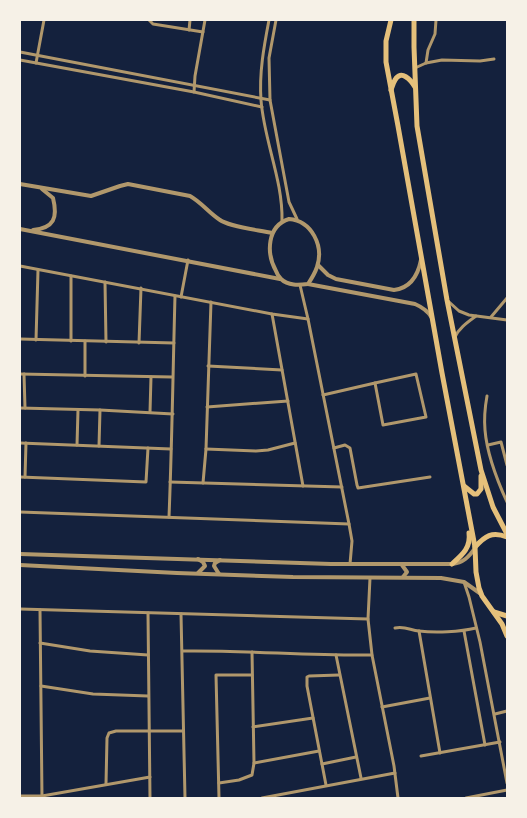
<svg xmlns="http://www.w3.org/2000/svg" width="527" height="818" font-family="'Alegreya Sans',sans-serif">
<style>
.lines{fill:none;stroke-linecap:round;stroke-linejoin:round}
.minor{stroke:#b1986c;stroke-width:3}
.tertiary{stroke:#b1986c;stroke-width:4}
.primary{stroke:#e5c07b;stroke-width:5}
</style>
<rect width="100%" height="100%" fill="#14213d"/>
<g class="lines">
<g class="minor">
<polyline points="149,20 153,24 203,32"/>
<path d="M269 20C264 46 259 73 261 100 264 141 283 180 282 221"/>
<polyline points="276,20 269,58 270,100 289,202 297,219"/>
<polyline points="189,30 190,20"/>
<polyline points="20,52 270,100"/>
<polyline points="20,60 194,92 262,107"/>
<polyline points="36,63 44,20"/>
<polyline points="426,63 428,50 435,34 436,20"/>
<polyline points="415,68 426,63 442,60 480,61 494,59"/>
<polyline points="194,92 195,76 205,20"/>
<polyline points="20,266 272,314 308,319"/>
<polyline points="71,276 71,341"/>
<polyline points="105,282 106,342"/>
<polyline points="300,285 308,319 349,524 352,541 350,564"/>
<polyline points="181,297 188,260"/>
<polyline points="448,301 459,311 469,315 507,320"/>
<polyline points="272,314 303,486"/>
<polyline points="491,317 507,298"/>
<path d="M455 337C459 328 468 322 476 316"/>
<polyline points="20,339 174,343"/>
<polyline points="36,340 38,270"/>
<polyline points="85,341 85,376"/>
<polyline points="139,343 141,288"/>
<polyline points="208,366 282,370"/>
<polyline points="20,374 172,377"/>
<polyline points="24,374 25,408"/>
<polygon points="416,374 426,417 383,425 375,383"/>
<polyline points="323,395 375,383"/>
<path d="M487 396C485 407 484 419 485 430 487 455 497 480 507 502"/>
<polyline points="207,407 288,401"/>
<polyline points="20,408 100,410 173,414"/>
<polyline points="150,412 151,377"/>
<polyline points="20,443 171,449"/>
<polyline points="77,445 78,410"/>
<polyline points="488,445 501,442 507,465"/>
<polyline points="99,446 100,410"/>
<polyline points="334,448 345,445 350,448 357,485 358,488 430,477"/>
<polyline points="206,449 256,451 268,450 295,443"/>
<polyline points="20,477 146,482 148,448"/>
<polyline points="25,477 26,443"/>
<polyline points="170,482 342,487"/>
<polyline points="203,483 206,449 211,302"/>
<polyline points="20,512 349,524"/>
<path d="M169 517C172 443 173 369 175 296"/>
<polyline points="370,578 368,619 372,655 394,766 398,798"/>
<polyline points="464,582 469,597 480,642 507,783"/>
<polyline points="20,609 368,619"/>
<polyline points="40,610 42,798"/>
<polyline points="148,613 150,798"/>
<polyline points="181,614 185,798"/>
<path d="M395 628C405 626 410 630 419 631 435 633 460 632 476 628"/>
<polyline points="419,631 440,753"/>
<polyline points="464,631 485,745"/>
<polyline points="40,643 90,651 148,655"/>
<path d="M183 651C246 650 309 656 372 655"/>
<polyline points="336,655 361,778"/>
<polyline points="41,686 93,694 148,696"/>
<polyline points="382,707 430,698"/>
<polyline points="495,714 507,711"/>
<polyline points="253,727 313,718"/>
<polyline points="421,756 500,742"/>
<polyline points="254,763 319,751"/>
<polyline points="322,764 356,757"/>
<polyline points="219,783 239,780 252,775 254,763 252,652"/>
<polyline points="106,784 107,738 109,733 116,731 183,731"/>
<polyline points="326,785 307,686 307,677 309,676 339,675"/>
<polyline points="20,796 42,796 150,777"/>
<polyline points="219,798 216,675 252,675"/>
<polyline points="262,798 395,773"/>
<polyline points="466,798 507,790"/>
</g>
<g class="tertiary">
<path d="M20 184 91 196 120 186 128 184 190 196C201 202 209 213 220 220 230 227 259 230 272 233"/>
<path d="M289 219C312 221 324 246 317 267 315 273 312 278 308 284 299 285 288 286 281 279 279 277 277 274 276 271 266 253 267 226 289 219Z"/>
<polyline points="20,229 280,279"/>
<path d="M33 230C54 228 58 218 53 198L42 189"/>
<path d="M318 265 328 275 336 279 394 290C411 288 418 275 421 260"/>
<path d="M308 284 415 304C422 307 428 311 432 318"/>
<path d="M20 554 331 564H452C463 563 469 557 475 548"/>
<polyline points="198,559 203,562 205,566 198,573"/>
<polyline points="20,565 177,573 293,577 441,578 464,582 481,594"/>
<polyline points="402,565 407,572 403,577"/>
<polyline points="219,574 214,566 215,563 220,560"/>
</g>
<g class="primary">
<polyline points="391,20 386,41 386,62 398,126 442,373 475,547 476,572 479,588 482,596 502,624 507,636"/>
<polyline points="414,20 414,47 417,126 447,300 481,470 493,507 507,534"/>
<path d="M391 90C392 87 393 83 395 80 401 69 411 80 415 87"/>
<polyline points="464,486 474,494 477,494 481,489 481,476"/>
<path d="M475 547C485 536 492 531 507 537"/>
<path d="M452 564C462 555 471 548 469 533"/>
<polyline points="494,612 507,616"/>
</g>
</g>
<rect width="527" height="818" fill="none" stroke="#f6f1e7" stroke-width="42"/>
</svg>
